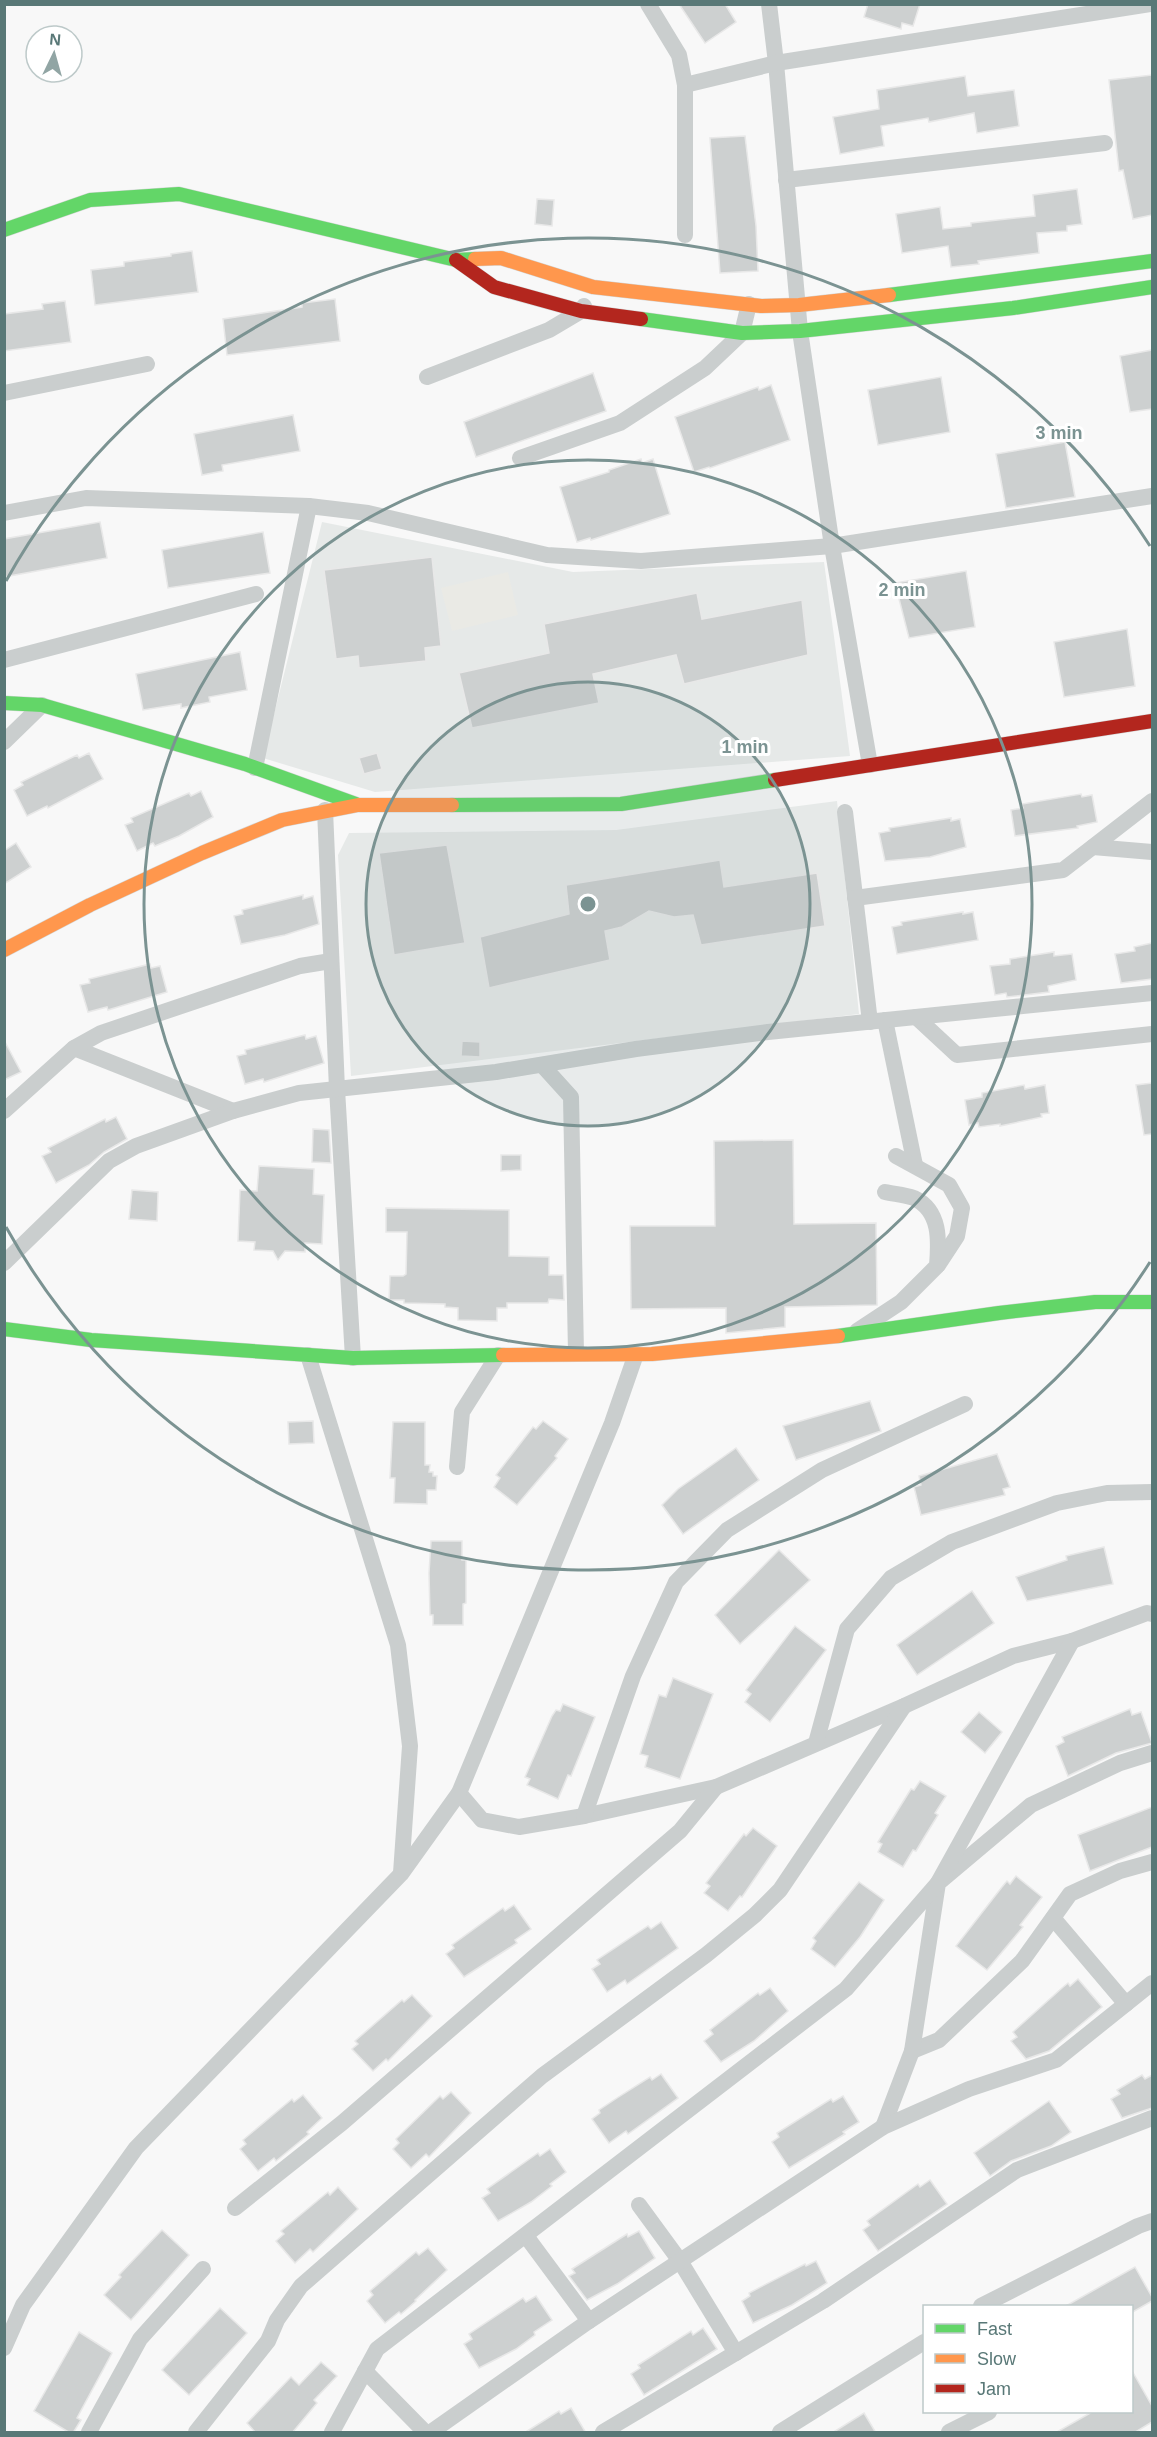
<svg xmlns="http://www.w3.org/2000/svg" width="1157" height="2437" font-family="Helvetica,sans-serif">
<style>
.built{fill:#e6e9e8}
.green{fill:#eaeae5}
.building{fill:#cdd0d0;stroke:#e8e8e8;stroke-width:1.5}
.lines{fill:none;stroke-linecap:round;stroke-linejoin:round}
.fast-casing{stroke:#d4d6d6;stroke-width:15}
.slow-casing{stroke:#d4d6d6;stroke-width:15}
.jam-casing{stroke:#d4d6d6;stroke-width:15}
.street{stroke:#cacece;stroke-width:16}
.fast{stroke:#63d668;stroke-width:14}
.slow{stroke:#ff974d;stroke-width:14}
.jam{stroke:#b3261e;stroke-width:14}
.ring{fill:none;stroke:#7b9392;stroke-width:3}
.centre{fill:#7b9392;stroke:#fff;stroke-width:3}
.ring-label{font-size:18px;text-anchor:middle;font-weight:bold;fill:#7b9392;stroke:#fff;stroke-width:6;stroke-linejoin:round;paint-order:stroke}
</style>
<rect width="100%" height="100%" fill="#f8f8f8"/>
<g class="built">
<polygon points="322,522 573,572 824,562 850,756 375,792 263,758"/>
<polygon points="837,801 859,1014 351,1076 338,855 349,833 616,830"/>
</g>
<polygon class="green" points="508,572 518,615 452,631 441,588"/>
<g class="building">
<polygon points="679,4 725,4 736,22 705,43"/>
<polygon points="868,4 920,4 913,26 902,23 901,29 864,17"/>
<polygon points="1152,75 1152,215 1133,219 1123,170 1119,171 1109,80"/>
<polygon points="965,76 968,96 1014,90 1019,126 977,133 974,113 929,122 928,118 881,126 884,146 840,154 833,117 879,109 877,90"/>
<polygon points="745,136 756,226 758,271 720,273 710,138"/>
<polygon points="1077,189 1082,224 1067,226 1067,231 1037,233 1039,253 978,261 979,264 951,267 948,246 902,253 896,214 940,207 943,229 971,226 971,223 1035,216 1033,195"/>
<polygon points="537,199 554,200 552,226 535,224"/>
<polygon points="192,251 198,292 95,305 91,270 124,266 124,262 171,256 171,254"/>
<polygon points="335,299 340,341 227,355 223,319 302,307 302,303"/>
<polygon points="65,301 71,342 4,351 4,314 43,309 42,304"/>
<polygon points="1152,350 1152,409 1130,412 1120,356"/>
<polygon points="593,373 606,411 476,457 464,422"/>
<polygon points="941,377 950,432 878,445 868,390"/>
<polygon points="771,385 790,440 710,468 709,467 694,472 675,417 758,387 759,390"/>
<polygon points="293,415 300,451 222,465 223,471 202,475 194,434"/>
<polygon points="1065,442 1075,497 1006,508 996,454"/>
<polygon points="641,459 642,463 653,459 670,514 591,540 590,538 577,542 560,487 609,472 609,470"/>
<polygon points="100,522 107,558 4,577 4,539"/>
<polygon points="263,532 270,573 168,588 162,550"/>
<polygon points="432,557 441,646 425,648 426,661 359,668 358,656 336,659 324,570"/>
<polygon points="966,571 975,627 909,638 895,583"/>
<polygon points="697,593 702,619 802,600 808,655 684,684 676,655 593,674 599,703 472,728 459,673 549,653 544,624"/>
<polygon points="1127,629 1135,686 1064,697 1054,642"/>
<polygon points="240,652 247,690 209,697 210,702 181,708 181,704 143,710 136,674"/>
<polygon points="89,753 103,779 48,808 47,806 27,816 14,790 23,785 21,782 77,755 79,758"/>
<polygon points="377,753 382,769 364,774 359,758"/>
<polygon points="201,791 213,817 179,836 155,846 153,843 137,851 125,825 133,822 131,818 189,793 191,796"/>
<polygon points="1081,794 1082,797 1092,795 1097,822 1077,826 1078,828 1015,836 1011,810 1023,808 1022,804"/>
<polygon points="951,818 951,821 960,819 966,847 930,857 885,861 879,833 890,831 889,828"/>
<polygon points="16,843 31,867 4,884 4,851"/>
<polygon points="447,845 465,943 394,955 379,853"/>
<polygon points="720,860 724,887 817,873 825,926 701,945 693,915 674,917 649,911 622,927 605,931 610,960 489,988 480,937 569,914 566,885"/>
<polygon points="303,895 303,899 313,896 319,924 285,935 241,944 234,916 243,914 242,910"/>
<polygon points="963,912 963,914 973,912 978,940 897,954 892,927 902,925 901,922"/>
<polygon points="1152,943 1152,979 1121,983 1115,954 1135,951 1134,947"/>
<polygon points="1054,952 1054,956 1072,954 1076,980 1048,986 1049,992 1007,997 1006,993 995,995 990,966 1010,964 1010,959"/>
<polygon points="150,964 151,968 160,966 167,992 108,1010 107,1007 88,1012 80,985 90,983 89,979"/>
<polygon points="305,1035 306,1039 316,1036 324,1063 264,1082 263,1079 245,1084 237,1056 246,1054 245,1050"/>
<polygon points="4,1040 21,1072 4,1080"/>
<polygon points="462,1041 480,1042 480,1057 461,1056"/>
<polygon points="1152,1083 1152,1134 1144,1135 1136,1085"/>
<polygon points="1024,1085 1025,1089 1045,1085 1049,1113 1041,1114 1042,1117 1000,1126 1000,1124 979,1127 978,1123 969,1125 965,1100 982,1097 982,1093"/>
<polygon points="116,1117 127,1139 104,1152 89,1165 56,1183 42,1156 51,1152 48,1148 105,1119 106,1122"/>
<polygon points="313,1129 329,1130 331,1163 312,1162"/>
<polygon points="793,1140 794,1224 876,1223 877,1305 785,1307 785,1327 726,1333 726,1308 631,1309 630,1226 715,1226 714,1141"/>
<polygon points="501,1155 521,1155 521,1170 501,1171"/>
<polygon points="259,1166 314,1169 313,1194 324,1195 322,1244 305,1243 305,1252 285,1251 278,1260 273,1251 254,1250 255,1242 238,1241 240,1190 257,1191"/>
<polygon points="132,1190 158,1192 157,1221 129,1219"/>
<polygon points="386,1208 509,1210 509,1256 549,1257 549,1275 563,1275 564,1300 549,1299 548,1303 507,1303 507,1308 497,1308 497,1321 458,1320 458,1308 445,1307 445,1304 404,1303 404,1300 389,1300 390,1276 403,1276 406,1274 407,1232 386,1232"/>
<polygon points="870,1401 881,1431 796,1460 783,1426"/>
<polygon points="313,1421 314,1443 289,1444 288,1422"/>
<polygon points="543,1421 568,1439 555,1456 557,1458 517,1505 494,1487 500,1478 496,1475 533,1427 536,1429"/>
<polygon points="393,1422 425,1422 425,1465 430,1465 429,1472 433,1472 433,1476 437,1476 436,1490 427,1490 427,1504 394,1503 395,1478 390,1478"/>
<polygon points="736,1448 759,1480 683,1534 662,1505 678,1489"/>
<polygon points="997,1454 1010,1487 1003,1489 1005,1495 921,1515 914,1487 921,1485 919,1476"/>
<polygon points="431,1541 462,1541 462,1560 466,1560 466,1603 463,1604 463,1625 433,1625 433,1615 430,1615 429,1573"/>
<polygon points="1104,1547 1113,1584 1027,1601 1016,1577 1067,1560 1066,1556"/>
<polygon points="779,1550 810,1580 740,1644 715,1615"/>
<polygon points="972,1591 994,1623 917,1675 897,1645"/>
<polygon points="795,1626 826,1650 770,1722 745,1702 751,1694 746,1690"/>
<polygon points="673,1678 713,1694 680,1779 645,1767 648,1756 640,1754 659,1695 666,1697"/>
<polygon points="563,1704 595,1717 571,1776 568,1775 558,1799 527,1785 530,1779 525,1777 552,1716 556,1710 560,1711"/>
<polygon points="1130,1709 1132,1715 1141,1712 1152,1743 1116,1753 1068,1776 1056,1746 1064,1742 1062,1737"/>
<polygon points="979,1712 1002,1732 985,1753 961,1732"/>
<polygon points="920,1781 946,1796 935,1813 938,1815 925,1836 916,1851 913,1850 903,1867 878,1852 882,1844 878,1842 911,1789 914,1790"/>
<polygon points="1152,1807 1152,1847 1090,1871 1078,1835"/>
<polygon points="753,1828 777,1846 742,1897 740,1896 728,1911 704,1893 710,1886 706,1883 744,1834 746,1836"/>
<polygon points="1016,1876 1042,1897 1020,1925 1023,1927 987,1970 956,1946 1002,1887 1007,1881 1010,1884"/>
<polygon points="859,1882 884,1900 860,1937 835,1967 811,1949 816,1941 813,1938"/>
<polygon points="514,1905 531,1929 515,1940 517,1943 464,1977 446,1954 454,1948 452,1945 503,1908 505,1911"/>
<polygon points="661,1922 678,1948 627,1984 625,1980 607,1992 592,1969 600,1964 597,1960 648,1926 651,1929"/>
<polygon points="1078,1979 1102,2007 1049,2051 1026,2059 1011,2041 1017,2037 1013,2032 1062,1988 1068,1983 1070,1986"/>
<polygon points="770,1988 788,2011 754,2041 721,2062 704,2041 713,2034 710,2030 758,1993 760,1995"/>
<polygon points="412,1995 432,2016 388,2061 386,2059 373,2071 352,2049 358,2044 355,2041 402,2000 404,2002"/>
<polygon points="661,2074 678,2098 628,2134 626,2131 609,2143 592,2119 600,2113 599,2110 617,2098 650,2077 652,2080"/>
<polygon points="1142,2075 1145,2079 1152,2075 1152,2108 1122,2118 1111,2099 1120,2094 1117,2090"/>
<polygon points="451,2092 471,2113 429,2157 426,2154 411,2168 393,2149 399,2143 396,2139 440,2096 443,2099"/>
<polygon points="303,2095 322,2118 307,2132 309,2134 276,2161 274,2158 258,2171 240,2149 246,2144 243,2140 292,2099 294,2102"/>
<polygon points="843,2096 859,2122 843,2132 845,2134 789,2168 772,2142 779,2137 777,2133 831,2099 833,2102"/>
<polygon points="1049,2101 1071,2132 1051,2146 1011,2161 990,2176 974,2153"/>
<polygon points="550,2149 566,2172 550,2184 552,2186 531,2202 498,2221 482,2198 490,2193 487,2189 538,2153 540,2156"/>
<polygon points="930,2180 947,2204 878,2251 863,2230 870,2225 867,2221 918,2184 920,2187"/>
<polygon points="338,2187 358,2209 313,2252 310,2249 295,2263 276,2241 284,2234 281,2231 328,2192 330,2195"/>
<polygon points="162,2230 189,2255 131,2320 104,2295 121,2277 119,2275"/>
<polygon points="639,2231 655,2258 617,2284 587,2300 569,2276 575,2273 572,2269 627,2234 628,2237"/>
<polygon points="428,2248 447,2270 415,2300 416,2301 401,2314 399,2312 385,2323 367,2301 373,2295 370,2291 416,2252 419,2255"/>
<polygon points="816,2261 827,2283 792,2305 753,2323 742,2301 750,2296 749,2293 805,2264 806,2266"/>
<polygon points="1135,2267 1152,2297 1152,2301 1131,2313 1131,2307 1064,2307"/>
<polygon points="536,2296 552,2320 534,2332 535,2335 516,2349 479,2368 464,2344 472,2339 469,2334 523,2298 526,2302"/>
<polygon points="220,2308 247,2333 189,2395 162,2370"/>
<polygon points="703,2328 717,2349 644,2395 631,2374 640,2368 638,2365 691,2331 693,2335"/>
<polygon points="79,2332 112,2353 77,2418 81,2420 73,2433 70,2433 34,2411"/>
<polygon points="321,2362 337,2376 314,2400 317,2403 292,2433 256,2433 247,2423 291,2377 299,2385"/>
<polygon points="1131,2369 1152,2406 1152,2422 1134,2433 1055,2433 1092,2412 1131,2412"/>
<polygon points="571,2408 586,2433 524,2433 559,2411 561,2414"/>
<polygon points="864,2413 876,2433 832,2433"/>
</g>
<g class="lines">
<defs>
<g id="fast">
<polyline points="4,230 90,200 179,194 456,260 475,259"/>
<polyline points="889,295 1152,261"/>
<polyline points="641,319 742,333 800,331 1013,308 1152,287"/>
<polyline points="4,703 42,705 245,764 356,804"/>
<polyline points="452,805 621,804 775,780"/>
<polyline points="4,1329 91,1340 353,1358 503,1355"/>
<polyline points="838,1336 999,1313 1095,1302 1152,1302"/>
</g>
<g id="slow">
<polyline points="475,259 501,258 593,287 761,306 799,305 889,295"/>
<polyline points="4,950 90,905 202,853 282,820 358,805 452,805"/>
<polyline points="503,1355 652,1354 838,1336"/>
</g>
<g id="jam">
<polyline points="456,260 494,287 581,311 641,319"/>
<polyline points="775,780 1152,721"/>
</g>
</defs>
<use href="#fast" class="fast-casing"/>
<use href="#slow" class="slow-casing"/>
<use href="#jam" class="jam-casing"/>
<g class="street">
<polyline points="648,4 679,55 685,85 685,235"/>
<polyline points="769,4 776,63 800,331 832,546 870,765"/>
<polyline points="685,85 776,63 1150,4"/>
<polyline points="786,180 1105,143"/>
<polyline points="427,377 549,330 581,311 584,306"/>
<polyline points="4,393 147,364"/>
<polyline points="520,458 620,423 705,368 742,333 749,304"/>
<polyline points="4,513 86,498 309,506 368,513 547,555 641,561 832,546 1152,496"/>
<polyline points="4,660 256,594"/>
<polyline points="4,742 42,705"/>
<polyline points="255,768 309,506"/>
<polyline points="325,810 337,1089 353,1358"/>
<polyline points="845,812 870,1022"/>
<polyline points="1093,847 1152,852"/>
<polyline points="855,898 1063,870 1152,801"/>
<polyline points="916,1017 957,1055 1152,1034"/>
<polyline points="885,1020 915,1165"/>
<polyline points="74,1048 233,1111"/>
<polyline points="542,1065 571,1097 576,1353"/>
<polyline points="4,1111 74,1048 101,1033 300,966 331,961"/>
<polyline points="896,1156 949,1185 962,1208 957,1236 938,1265"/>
<polyline points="4,1263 109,1161 136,1146 233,1111 299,1093 496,1072 636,1049 768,1032 1152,993"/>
<path d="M857 1331 901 1302 937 1266C939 1241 941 1211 914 1198 905 1195 894 1194 885 1192"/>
<polyline points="636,1354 612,1423 459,1793 482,1820 519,1827 584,1816 716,1787 904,1706 1013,1656 1072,1641 1147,1613 1152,1614"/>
<polyline points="308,1355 398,1645 410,1746 401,1873"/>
<polyline points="457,1467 462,1412 498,1355"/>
<polyline points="816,1743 847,1629 891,1578 952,1542 1057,1503 1107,1493 1152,1492"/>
<polyline points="584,1816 633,1676 676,1582 727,1530 822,1470 965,1404"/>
<polyline points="1053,1918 1126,2004"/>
<polyline points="912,2051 939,2040 1022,1961 1070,1894 1120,1871 1152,1862"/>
<polyline points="883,2127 912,2051 938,1883 1031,1805 1120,1763 1152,1753"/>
<polyline points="639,2205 680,2261 736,2353"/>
<polyline points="235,2208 342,2123 680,1831 716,1787"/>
<polyline points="526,2236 589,2321"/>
<polyline points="981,2306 1138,2226 1152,2221"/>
<polyline points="4,2348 23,2305 136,2148 401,1874 459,1793"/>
<polyline points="365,2371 425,2432"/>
<polyline points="89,2432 140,2339 203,2269"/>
<polyline points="196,2432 268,2341 277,2320 301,2286 542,2076 706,1955 755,1915 780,1890 904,1706"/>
<polyline points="332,2432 377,2349 846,1989 938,1883 1072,1641"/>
<polyline points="431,2432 589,2321 883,2127 969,2089 1056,2060 1152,1983"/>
<polyline points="603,2432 823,2301 1017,2170 1152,2118"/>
<polyline points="780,2432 924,2342"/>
<polyline points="949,2432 989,2412"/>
</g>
<use href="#fast" class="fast"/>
<use href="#slow" class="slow"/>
<use href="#jam" class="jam"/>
</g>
<circle cx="588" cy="904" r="222" fill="#7b9392" fill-opacity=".12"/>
<g class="ring">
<circle cx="588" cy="904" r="222"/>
<circle cx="588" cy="904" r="444"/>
<path d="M1150 1262A666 666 0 0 1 6 1227M6 581A666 666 0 0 1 1150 546"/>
</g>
<circle cx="588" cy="904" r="9" class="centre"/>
<g class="ring-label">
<text x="1059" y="439">3 min</text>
<text x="902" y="596">2 min</text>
<text x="745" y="753">1 min</text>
</g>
<rect width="1157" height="2437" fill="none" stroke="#597877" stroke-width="12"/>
<rect x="923" y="2305" width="210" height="108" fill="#ffffff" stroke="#bdc9c9" stroke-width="1.5"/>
<rect x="935" y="2324" width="30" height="9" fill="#63d668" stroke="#bdc9c9" stroke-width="1.5"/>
<text x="977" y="2335" font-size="18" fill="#597877">Fast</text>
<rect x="935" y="2354" width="30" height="9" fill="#ff974d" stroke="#bdc9c9" stroke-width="1.5"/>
<text x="977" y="2365" font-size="18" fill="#597877">Slow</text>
<rect x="935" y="2384" width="30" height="9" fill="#b3261e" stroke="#bdc9c9" stroke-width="1.5"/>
<text x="977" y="2395" font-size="18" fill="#597877">Jam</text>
<g transform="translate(54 54) rotate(5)"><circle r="28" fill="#ffffff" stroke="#bdc9c9" stroke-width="1.5"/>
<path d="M0-4.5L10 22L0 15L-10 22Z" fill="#91a5a4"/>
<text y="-9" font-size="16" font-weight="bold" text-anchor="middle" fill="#597877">N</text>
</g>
</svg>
